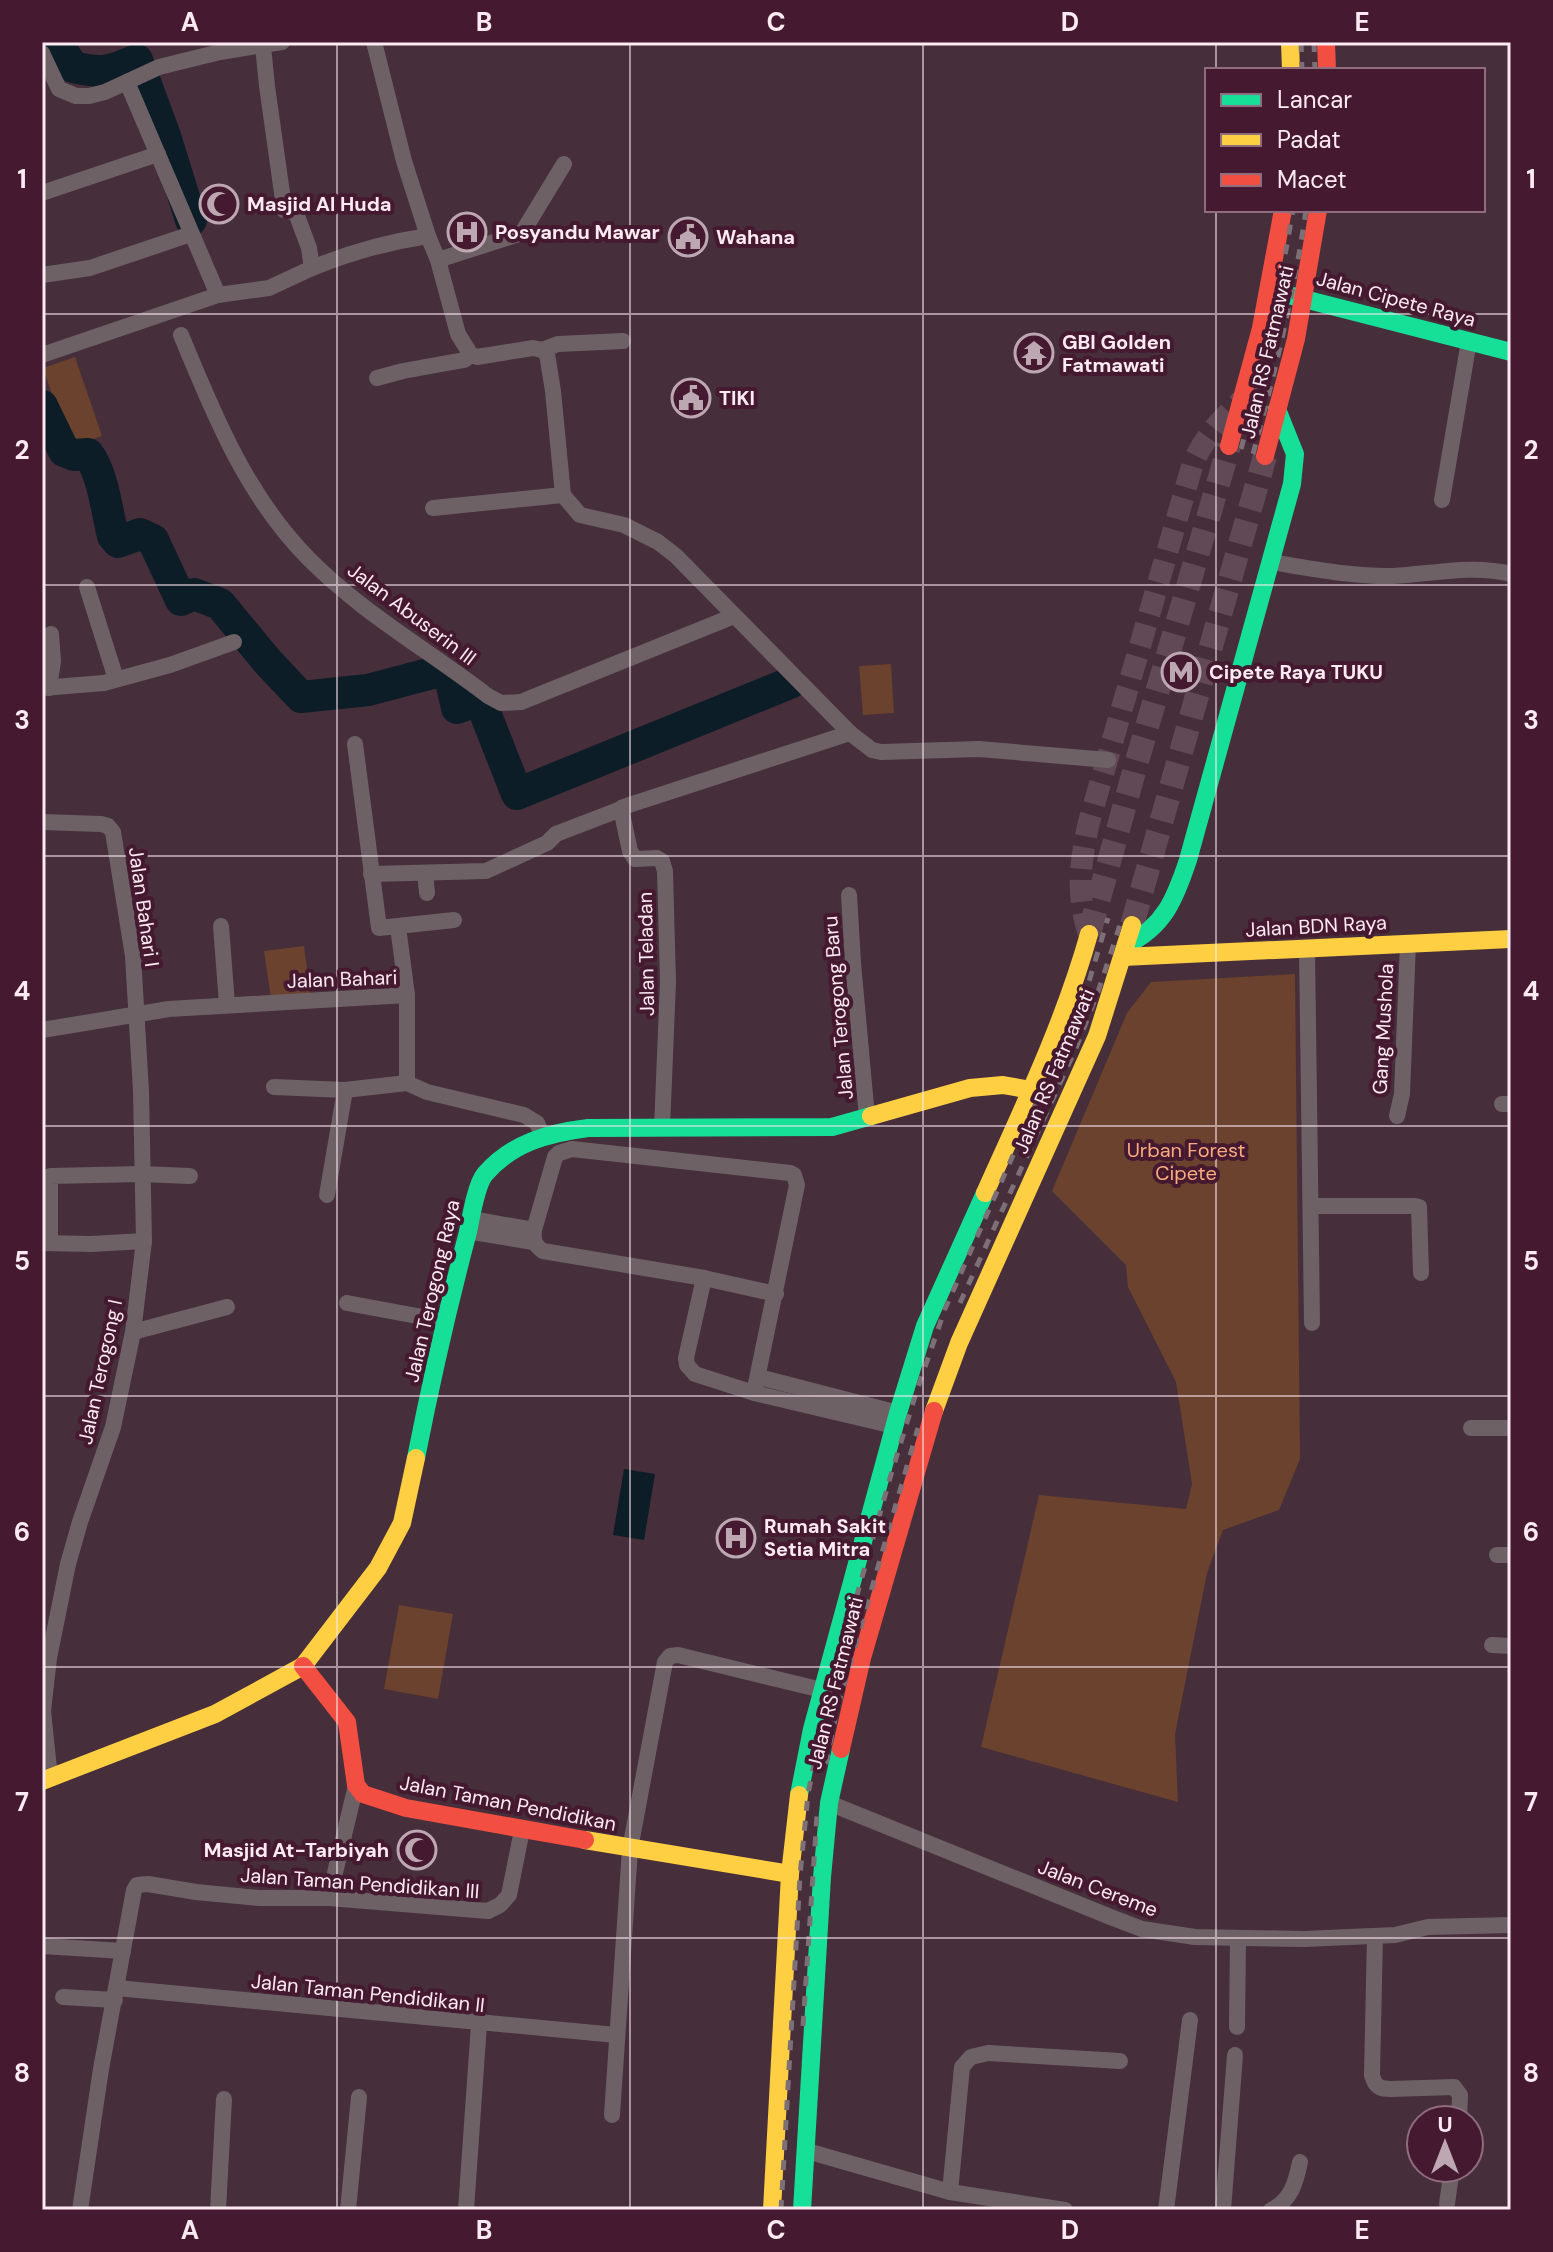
<svg xmlns="http://www.w3.org/2000/svg" width="1553" height="2252" font-family="'DM Sans',sans-serif">
<style>
.green{fill:#6a422e}
.water{fill:#0c1d27}
.lines{fill:none;stroke-linecap:round;stroke-linejoin:round}
.river{stroke:#0c1d27;stroke-width:32}
.secondary-tunnel{stroke:#614a56;stroke-width:22;stroke-dasharray:22 11;stroke-linecap:butt}
.primary-tunnel{stroke:#614a56;stroke-width:24;stroke-dasharray:24 12;stroke-linecap:butt}
.street{stroke:#6d6166;stroke-width:16}
.fast{stroke:#16e098;stroke-width:18}
.slow{stroke:#ffcf43;stroke-width:18}
.jam{stroke:#f24e42;stroke-width:18}
.rail{stroke:#7d6f76;stroke-width:5;stroke-dasharray:10 10;stroke-linecap:butt}
.grid{fill:none;stroke:#fdeaf2;stroke-width:2;stroke-opacity:0.55}
.labels{text-anchor:middle;stroke-width:8;stroke-linejoin:round;paint-order:stroke}
.poi-label{font-size:20px;font-weight:bold;fill:#fdeaf2;stroke:#451930;text-anchor:start}
.street-label{font-size:20px;fill:#fdeaf2;stroke:#451930}
.park-label{font-size:20px;fill:#fbab7d;stroke:#451930}
.neatline{fill:none;stroke:#fdeaf2;stroke-width:3}
.grid-label{font-size:26px;text-anchor:middle;font-weight:bold;fill:#fdeaf2}
</style>
<rect width="100%" height="100%" fill="#462e3a"/>
<g class="green">
<polygon points="75,357 102,436 70,447 43,368"/>
<polygon points="891,664 894,713 863,715 859,666"/>
<polygon points="304,946 310,993 271,999 264,951"/>
<polygon points="1295,974 1300,1459 1279,1510 1223,1530 1207,1573 1175,1734 1178,1802 981,1747 1039,1495 1186,1509 1192,1484 1176,1382 1128,1287 1126,1265 1052,1191 1127,1013 1151,982"/>
<polygon points="399,1605 453,1614 438,1699 384,1689"/>
</g>
<polygon class="water" points="624,1469 655,1474 644,1540 613,1535"/>
<g class="lines">
<g class="river">
<path d="M56 42 73 67C103 74 109 72 137 60L165 136 191 220"/>
<path d="M42 406 64 451 74 455 88 454C103 473 107 512 113 536L118 542 140 534 153 540 181 600 194 594 220 604 268 662 301 697 368 690 440 671 451 681 457 708 480 700 517 794 790 683"/>
</g>
<path class="secondary-tunnel" d="M1089 934C1076 896 1080 861 1089 822L1193 463C1205 436 1221 419 1242 400"/>
<g class="primary-tunnel">
<polyline points="1132,925 1265,456"/>
<polyline points="1089,934 1137,761 1229,446"/>
</g>
<g class="street">
<polyline points="374,42 404,161 428,236 438,260 458,334 471,355"/>
<polyline points="42,53 59,89 76,96 89,96 105,92 159,67 220,52 282,42"/>
<polyline points="127,82 218,295 269,288 312,268 309,248 296,213 284,210 283,200 267,86 263,46"/>
<polyline points="42,193 158,154"/>
<polyline points="438,260 522,233 564,164"/>
<path d="M312 268C349 253 387 242 428 236"/>
<polyline points="42,275 90,268 191,234"/>
<path d="M181 335C214 415 246 495 308 558 361 612 428 650 488 696L501 703 521 702 734 616"/>
<polyline points="542,350 558,344 623,341"/>
<polyline points="42,355 218,295"/>
<polyline points="471,355 477,357 533,348 542,350 547,354 553,391 563,495 580,515 624,525 658,542 676,556 850,733 872,750 881,752 979,749 1108,760"/>
<polyline points="377,378 403,371 464,360 471,355"/>
<polyline points="1442,500 1469,341"/>
<polyline points="433,508 563,495"/>
<path d="M1270 562C1310 568 1353 577 1393 576 1432 574 1473 564 1511 574"/>
<polyline points="87,587 116,679"/>
<polyline points="42,688 104,683 170,665 234,642"/>
<polyline points="49,688 53,661 51,634"/>
<polyline points="355,744 379,928 454,920"/>
<polyline points="42,822 101,824 108,826 113,832 133,956 141,1091 144,1241 133,1332 113,1427 80,1522 68,1564 49,1658 43,1711 50,1778"/>
<polyline points="425,873 427,893"/>
<polyline points="371,874 486,871 547,843 556,834 621,809"/>
<polyline points="849,895 853,963 867,1117"/>
<polyline points="221,926 227,1004"/>
<polyline points="398,927 407,995 407,1083 427,1092 524,1115 537,1123 543,1137"/>
<polyline points="1307,949 1312,1323"/>
<polyline points="42,1030 169,1009 407,995"/>
<polyline points="274,1087 345,1090 407,1083"/>
<polyline points="1502,1104 1511,1104"/>
<polyline points="1397,1116 1402,1094 1408,943"/>
<polyline points="662,1128 668,982 665,871 662,861 657,858 635,859 630,851 621,809 623,807 850,733"/>
<polyline points="327,1195 345,1090"/>
<polyline points="1311,1206 1415,1206 1419,1207 1421,1273"/>
<polyline points="471,1219 534,1230"/>
<polyline points="467,1231 533,1242"/>
<polyline points="42,1243 91,1244 144,1241"/>
<polyline points="50,1243 50,1176 141,1174 190,1176"/>
<polyline points="704,1278 776,1294"/>
<polyline points="347,1303 444,1321"/>
<polyline points="133,1332 227,1307"/>
<polyline points="759,1377 898,1413"/>
<path d="M754 1393 797 1185 794 1175 790 1173 572 1149 559 1153 555 1157 534 1230C533 1240 534 1245 543 1251L704 1278 686 1358 687 1365 695 1374 754 1393 894 1426"/>
<polyline points="1471,1428 1511,1428"/>
<polyline points="1497,1555 1511,1555"/>
<polyline points="1492,1645 1511,1646"/>
<polyline points="829,1803 1113,1918 1142,1929 1195,1937 1304,1939 1395,1935 1428,1927 1511,1925"/>
<polyline points="329,1898 356,1785"/>
<path d="M1375 1936 1372 2075C1375 2087 1380 2089 1391 2089L1454 2087 1460 2095 1459 2120"/>
<polyline points="42,1946 123,1951"/>
<polyline points="117,1988 616,2035"/>
<polyline points="63,1997 115,2000"/>
<polyline points="1237,2027 1238,1938"/>
<polyline points="612,2115 630,1849 665,1662 670,1656 678,1655 822,1690"/>
<polyline points="807,2151 950,2192 1065,2210"/>
<polyline points="950,2192 962,2067 971,2057 988,2053 1120,2061"/>
<polyline points="1447,2204 1452,2168"/>
<polyline points="80,2210 101,2069 134,1890 137,1885 148,1884 196,1892 259,1898 329,1898 488,1911 500,1905 509,1895 522,1830"/>
<polyline points="218,2210 224,2099"/>
<polyline points="348,2210 359,2097"/>
<polyline points="466,2210 479,2024"/>
<polyline points="1166,2210 1190,2020"/>
<polyline points="1223,2210 1235,2055"/>
<path d="M1271 2210C1291 2201 1296 2182 1300 2162"/>
</g>
<g class="fast">
<polyline points="1269,290 1511,352"/>
<path d="M1126 945C1164 927 1175 899 1188 860L1292 484 1295 454 1277 409"/>
<path d="M416 1458C431 1382 448 1307 468 1232 471 1217 476 1185 485 1174 512 1143 548 1133 588 1128L832 1127 871 1116"/>
<polyline points="799,1795 812,1729 898,1413 925,1326 985,1193"/>
<polyline points="802,2210 822,1877 829,1803 841,1749"/>
</g>
<g class="slow">
<polyline points="1290,42 1291,70"/>
<polyline points="1123,957 1511,939"/>
<polyline points="871,1116 970,1088 1003,1085 1031,1090"/>
<path d="M985 1193C1023 1108 1064 1023 1089 934"/>
<polyline points="934,1411 959,1343 1097,1036 1132,925"/>
<polyline points="42,1781 215,1714 303,1666 378,1568 402,1523 416,1458"/>
<polyline points="585,1840 790,1874"/>
<polyline points="772,2210 790,1874 799,1795"/>
</g>
<g class="jam">
<polyline points="1326,42 1327,70"/>
<polyline points="1229,446 1261,328 1283,210"/>
<polyline points="1265,456 1296,339 1318,210"/>
<polyline points="303,1666 347,1722 356,1785 363,1794 406,1808 585,1840"/>
<polyline points="841,1749 862,1658 934,1411"/>
</g>
<g class="rail">
<polyline points="1301,42 1302,70"/>
<polyline points="1314,42 1315,70"/>
<polyline points="1241,449 1270,341 1293,210"/>
<path d="M1253 454C1275 373 1294 293 1306 210"/>
<polyline points="960,1303 1076,1048 1098,992 1121,922"/>
<polyline points="826,1764 837,1709 918,1428"/>
<polyline points="803,2026 817,1815"/>
<polyline points="781,2210 800,1876 808,1794 826,1705 890,1478 916,1393 945,1309 1087,988 1108,918"/>
</g>
</g>
<path class="grid" d="M337 42V2210M630 42V2210M923 42V2210M1216 42V70M1216 210V2210M42 314H1511M42 585H1511M42 856H1511M42 1126H1511M42 1396H1511M42 1667H1511M42 1938H1511"/>
<defs>
<symbol id="mosque-ring" viewBox="-11 -11 22 22"><circle r="9.5" fill="#451930" stroke="#bda8b2" stroke-width="1.5"/><path d="M3.5-4.9A6 6 0 1 0 3.5 4.9A5 5 0 1 1 3.5-4.9Z" fill="#bda8b2"/></symbol>
<symbol id="hospital-ring" viewBox="-11 -11 22 22"><circle r="9.5" fill="#451930" stroke="#bda8b2" stroke-width="1.5"/><path d="M-5-5h3v3.5h4V-5h3V5h-3V1.5h-4V5h-3Z" fill="#bda8b2"/></symbol>
<symbol id="civic-ring" viewBox="-11 -11 22 22"><circle r="9.5" fill="#451930" stroke="#bda8b2" stroke-width="1.5"/><path d="M-.6-6.5H3V-4.5H.6V-3L4-1V1h2V6H-6V1h2V-1L-.6-3ZM-1.2 2.5V6h2.4V2.5Z" fill="#bda8b2"/></symbol>
<symbol id="temple-ring" viewBox="-11 -11 22 22"><circle r="9.5" fill="#451930" stroke="#bda8b2" stroke-width="1.5"/><path d="M0-6L5-2H3V0L6.5 2.5H4V6H1.5V3h-3V6H-4V2.5H-6.5L-3 0V-2H-5Z" fill="#bda8b2"/></symbol>
<symbol id="metro-ring" viewBox="-11 -11 22 22"><circle r="9.5" fill="#451930" stroke="#bda8b2" stroke-width="1.5"/><path d="M-5.5 5V-5H-3L0 0L3-5H5.5V5H3V-.5L0 4L-3-.5V5Z" fill="#bda8b2"/></symbol>
</defs>
<g fill-rule="evenodd">
<use href="#mosque-ring" x="197" y="182" width="44" height="44"/>
<use href="#hospital-ring" x="445" y="210" width="44" height="44"/>
<use href="#civic-ring" x="666" y="215" width="44" height="44"/>
<use href="#temple-ring" x="1012" y="331" width="44" height="44"/>
<use href="#civic-ring" x="669" y="376" width="44" height="44"/>
<use href="#metro-ring" x="1159" y="650" width="44" height="44"/>
<use href="#hospital-ring" x="714" y="1516" width="44" height="44"/>
<use href="#mosque-ring" x="395" y="1828" width="44" height="44"/>
</g>
<g class="labels">
<g class="poi-label">
<text x="247" y="211">Masjid Al Huda</text>
<text x="495" y="239">Posyandu Mawar</text>
<text x="716" y="244">Wahana</text>
<text x="1062" y="349">GBI Golden<tspan x="1062" dy="23">Fatmawati</tspan></text>
<text x="719" y="405">TIKI</text>
<text x="1209" y="679">Cipete Raya TUKU</text>
<text x="764" y="1533">Rumah Sakit<tspan x="764" dy="23">Setia Mitra</tspan></text>
<text x="389" y="1857" text-anchor="end">Masjid At-Tarbiyah</text>
</g>
<g class="street-label">
<text transform="translate(1396 299) rotate(15)" y="7">Jalan Cipete Raya</text>
<text transform="translate(1267 352) rotate(-77)" y="7">Jalan RS Fatmawati</text>
<text transform="translate(412 614) rotate(37)" y="7">Jalan Abuserin III</text>
<text transform="translate(144 907) rotate(82)" y="7">Jalan Bahari I</text>
<text transform="translate(1316 926) rotate(-3)" y="7">Jalan BDN Raya</text>
<text transform="translate(646 954) rotate(-91)" y="7">Jalan Teladan</text>
<text transform="translate(342 979) rotate(-2)" y="7">Jalan Bahari</text>
<text transform="translate(838 1008) rotate(-95)" y="7">Jalan Terogong Baru</text>
<text transform="translate(1383 1029) rotate(-87)" y="7">Gang Mushola</text>
<text transform="translate(1054 1071) rotate(-67)" y="7">Jalan RS Fatmawati</text>
<text transform="translate(432 1291) rotate(-77)" y="7">Jalan Terogong Raya</text>
<text transform="translate(100 1372) rotate(-78)" y="7">Jalan Terogong I</text>
<text transform="translate(835 1683) rotate(-76)" y="7">Jalan RS Fatmawati</text>
<text transform="translate(508 1803) rotate(11)" y="7">Jalan Taman Pendidikan</text>
<text transform="translate(360 1883) rotate(4)" y="7">Jalan Taman Pendidikan III</text>
<text transform="translate(1098 1888) rotate(21)" y="7">Jalan Cereme</text>
<text transform="translate(368 1993) rotate(6)" y="7">Jalan Taman Pendidikan II</text>
</g>
<g class="park-label">
<text x="1186" y="1157">Urban Forest<tspan x="1186" dy="23">Cipete</tspan></text>
</g>
</g>
<rect width="1553" height="2252" fill="none" stroke="#451930" stroke-width="88"/>
<rect x="1205" y="68" width="280" height="144" fill="#451930" stroke="#8f6d7e" stroke-width="2"/>
<rect x="1221" y="94" width="40" height="12" fill="#16e098" stroke="#8f6d7e" stroke-width="2"/>
<text x="1277" y="108" font-size="24" fill="#fdeaf2">Lancar</text>
<rect x="1221" y="134" width="40" height="12" fill="#ffcf43" stroke="#8f6d7e" stroke-width="2"/>
<text x="1277" y="148" font-size="24" fill="#fdeaf2">Padat</text>
<rect x="1221" y="174" width="40" height="12" fill="#f24e42" stroke="#8f6d7e" stroke-width="2"/>
<text x="1277" y="188" font-size="24" fill="#fdeaf2">Macet</text>
<g transform="translate(1445 2144)"><circle r="38" fill="#451930" stroke="#8f6d7e" stroke-width="2"/>
<path d="M0-6L14 30L0 20L-14 30Z" fill="#bda8b2"/>
<text y="-12" font-size="22" font-weight="bold" text-anchor="middle" fill="#fdeaf2">U</text>
</g>
<rect x="44" y="44" width="1465" height="2164" class="neatline"/>
<g class="grid-label">
<text x="190" y="31">A</text>
<text x="484" y="31">B</text>
<text x="776" y="31">C</text>
<text x="1070" y="31">D</text>
<text x="1362" y="31">E</text>
<text x="22" y="188">1</text>
<text x="1531" y="188">1</text>
<text x="22" y="459">2</text>
<text x="1531" y="459">2</text>
<text x="22" y="729">3</text>
<text x="1531" y="729">3</text>
<text x="22" y="1000">4</text>
<text x="1531" y="1000">4</text>
<text x="22" y="1270">5</text>
<text x="1531" y="1270">5</text>
<text x="22" y="1541">6</text>
<text x="1531" y="1541">6</text>
<text x="22" y="1811">7</text>
<text x="1531" y="1811">7</text>
<text x="22" y="2082">8</text>
<text x="1531" y="2082">8</text>
<text x="190" y="2239">A</text>
<text x="484" y="2239">B</text>
<text x="776" y="2239">C</text>
<text x="1070" y="2239">D</text>
<text x="1362" y="2239">E</text>
</g>
</svg>
